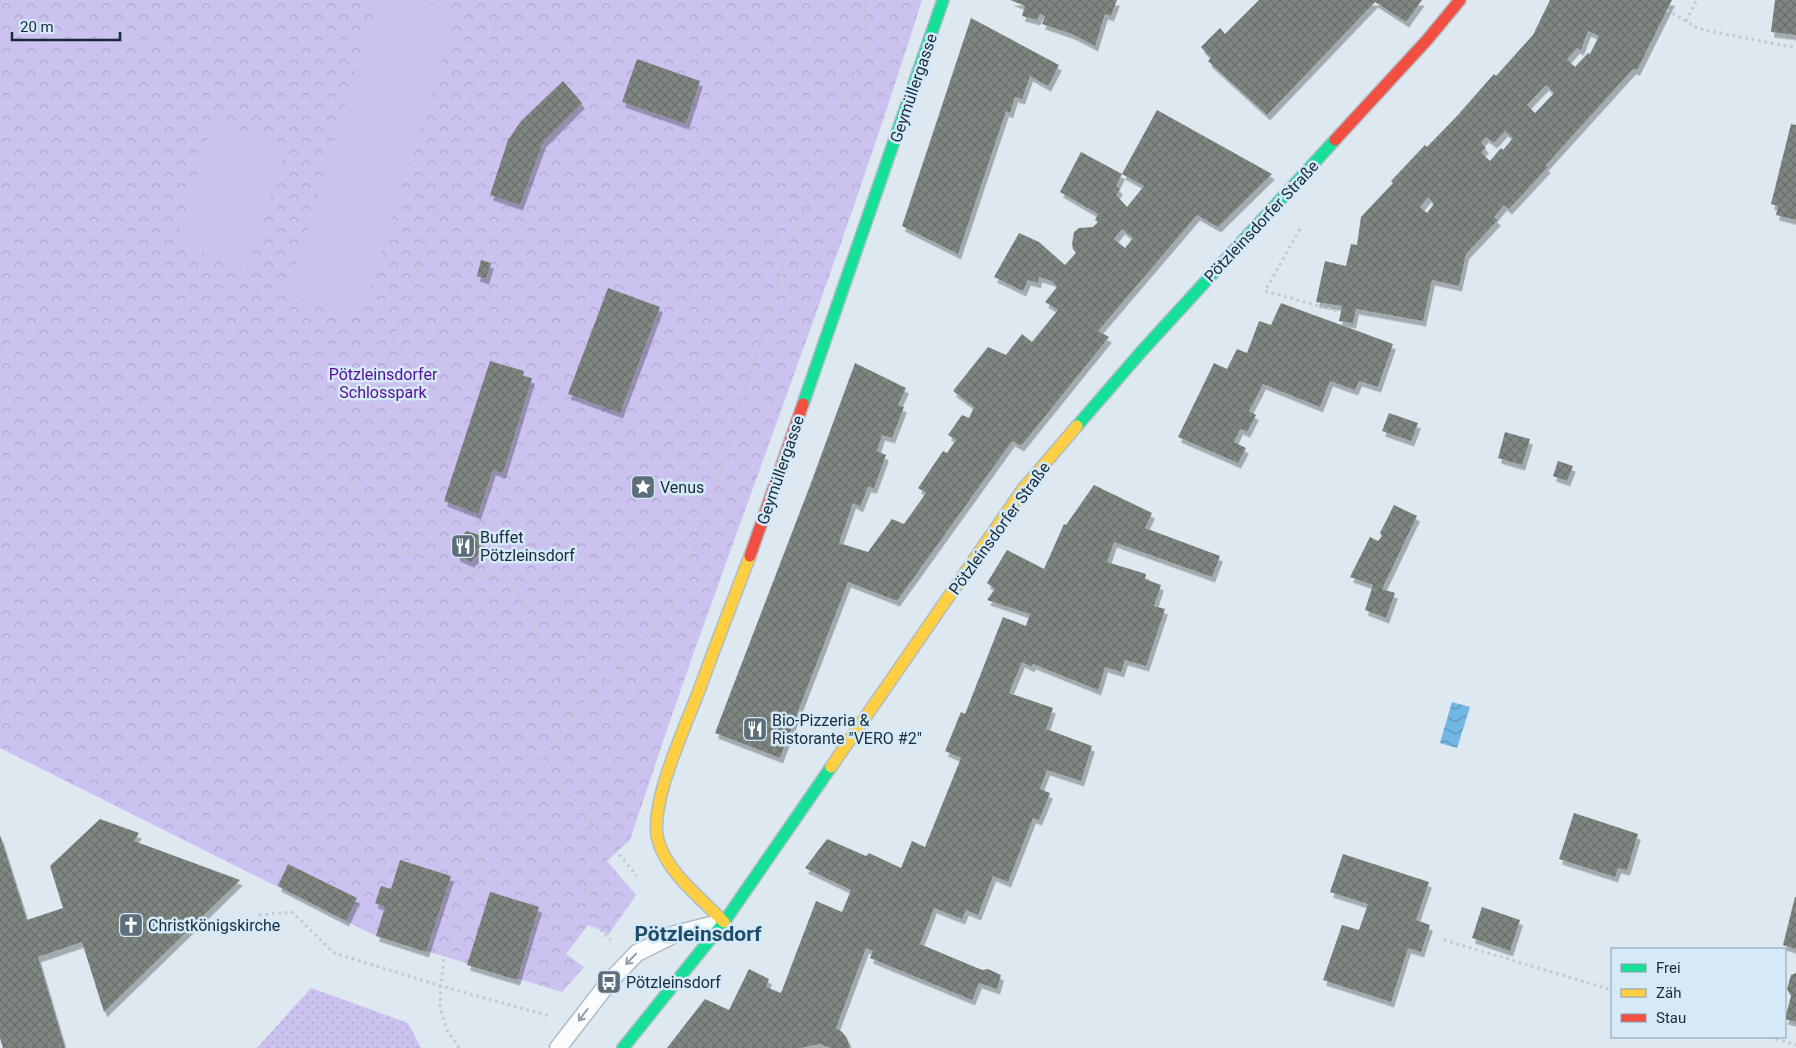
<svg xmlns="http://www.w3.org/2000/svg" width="1796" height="1048" font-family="Roboto,sans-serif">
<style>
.grass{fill:url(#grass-dots)}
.park{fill:url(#park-crowns)}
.pitch{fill:#cbc2f0}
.water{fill:url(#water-waves)}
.building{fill:url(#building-cross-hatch);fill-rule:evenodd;filter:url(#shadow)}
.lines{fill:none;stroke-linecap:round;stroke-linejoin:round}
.lane-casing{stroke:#aebcc6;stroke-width:19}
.fast-casing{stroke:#aebcc6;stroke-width:14}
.slow-casing{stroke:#aebcc6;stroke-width:14}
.jam-casing{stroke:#aebcc6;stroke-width:14}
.path{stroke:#c2c8cd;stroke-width:3;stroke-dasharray:2.5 4;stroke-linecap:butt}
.lane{stroke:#fafcfd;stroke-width:16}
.fast{stroke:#16e098;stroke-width:11}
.slow{stroke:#ffcf43;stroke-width:11}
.jam{stroke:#f24e42;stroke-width:11}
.oneway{stroke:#949ea5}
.labels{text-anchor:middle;stroke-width:5;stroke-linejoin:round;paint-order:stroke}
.street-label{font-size:16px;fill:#182c3a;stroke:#d5e9f8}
.park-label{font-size:16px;fill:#541193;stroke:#d5e9f8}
.poi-label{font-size:16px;fill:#182c3a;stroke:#d5e9f8;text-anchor:start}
.district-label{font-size:21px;font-weight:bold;fill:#1d4d6b;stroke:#d5e9f8}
</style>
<defs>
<pattern id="grass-dots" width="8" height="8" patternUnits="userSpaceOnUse" patternTransform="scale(1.25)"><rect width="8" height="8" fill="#cbc2f0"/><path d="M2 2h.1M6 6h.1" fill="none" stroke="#aea7cf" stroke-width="1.8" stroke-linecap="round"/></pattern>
<pattern id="park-crowns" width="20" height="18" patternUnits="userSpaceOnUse" patternTransform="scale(1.25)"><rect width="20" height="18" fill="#cbc2f0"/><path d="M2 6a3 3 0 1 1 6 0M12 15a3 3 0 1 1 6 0" fill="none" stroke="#aea7cf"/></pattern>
<pattern id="water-waves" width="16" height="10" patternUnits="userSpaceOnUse" patternTransform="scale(1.25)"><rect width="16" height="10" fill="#70b7e3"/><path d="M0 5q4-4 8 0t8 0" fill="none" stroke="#5b95b9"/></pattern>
<pattern id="building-cross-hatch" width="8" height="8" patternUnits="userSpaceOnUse" patternTransform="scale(1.25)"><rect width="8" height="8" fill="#808782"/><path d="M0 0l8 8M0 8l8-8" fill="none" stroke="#686f6b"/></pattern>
<filter id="shadow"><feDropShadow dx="3" dy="5.5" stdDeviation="0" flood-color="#0004"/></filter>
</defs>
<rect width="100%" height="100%" fill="#dde8f0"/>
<polygon class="grass" points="311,988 408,1023 421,1048 257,1048"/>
<path class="park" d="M0 0H922C857 208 780 411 707 616 680 690 655 765 630 840L607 861 636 895 608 935 601 930 588 925 566 954 584 967 562 992 376 936 0 748Z"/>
<g class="pitch">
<polygon points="378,0 420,0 457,12 361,318 287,294"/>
<polygon points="214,121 287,144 249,267 175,244"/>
</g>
<polygon class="water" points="1452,702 1470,707 1457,748 1440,743"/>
<g class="building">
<polygon points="1010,0 1117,0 1111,16 1105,14 1095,46 1072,34 1042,24 1045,16 1040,14 1037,20 1022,16 1025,6"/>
<polygon points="1259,0 1422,0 1406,22 1375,2 1267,115 1208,61 1211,58 1201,47 1220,28 1225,34"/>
<path d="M1550 0H1672L1637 70 1633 69 1545 166 1548 167 1509 209 1504 205 1494 217 1498 220 1466 254 1459 286 1432 280 1423 321 1356 309 1353 323 1339 321 1342 306 1316 302 1325 261 1346 266 1351 244 1357 245 1361 217 1393 183 1391 181 1425 145 1427 147 1457 116 1494 74 1496 76 1533 35ZM1588 31 1599 36 1590 54 1588 53 1575 67 1567 59 1577 48 1581 50ZM1546 85 1554 93 1535 113 1527 105ZM1505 131 1513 138 1503 150 1501 148 1490 161 1481 152 1486 148 1481 142 1486 137 1494 143ZM1428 197 1434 204 1427 213 1420 207Z"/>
<polygon points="1775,0 1796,0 1796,35 1771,32"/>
<polygon points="971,18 1059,65 1048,86 1030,76 1022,99 1015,97 1010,113 1006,111 958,254 902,226"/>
<polygon points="637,59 700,81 686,124 622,102"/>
<polygon points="563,81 582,103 543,142 520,205 490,195 508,140 521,121"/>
<path d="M1157 110 1272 174 1218 227 1197 215 1098 331 1109 337 1021 446 1012 441 897 601 848 582 780 758 715 733 811 483 855 363 906 388 898 405 904 407 892 438 882 435 877 451 886 455 874 488 868 487 860 507 853 503 839 543 868 552 892 519 904 524 926 493 918 488 943 451 947 453 956 440 948 435 962 415 969 418 974 407 953 391 988 347 1006 355 1022 334 1032 342 1058 310 1045 302 1057 287 1052 281 1039 277 1038 283 1028 280 1023 291 994 277 1019 233 1039 242 1065 265 1076 253 1073 249 1072 244 1074 232 1079 228 1093 227 1098 222 1095 220 1098 214 1060 192 1081 152 1122 174 1116 186 1120 189 1116 195 1127 207 1144 186 1122 174ZM1122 229 1133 238 1125 248 1114 239Z"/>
<polygon points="1791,124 1796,125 1796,220 1776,215 1778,206 1771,204"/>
<polygon points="481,260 491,263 486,279 477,276"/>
<polygon points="608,288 660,307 620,413 568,394"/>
<polygon points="1281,303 1393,344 1378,387 1359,381 1355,390 1330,381 1320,407 1263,384 1249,411 1256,415 1247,432 1240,429 1234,442 1246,448 1238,463 1178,437 1214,363 1227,369 1237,349 1247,353 1259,321 1271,325"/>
<polygon points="490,361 524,371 523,376 532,378 503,473 493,470 478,514 444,501"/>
<polygon points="1389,413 1418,423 1411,441 1382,431"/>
<polygon points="1505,432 1530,439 1522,465 1498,458"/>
<polygon points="1558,461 1573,466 1567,481 1553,476"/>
<polygon points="1094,485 1152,513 1145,528 1220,556 1212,577 1114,542 1107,562 1146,574 1145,579 1161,585 1154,606 1165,609 1146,666 1125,660 1121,672 1105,667 1098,690 1033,664 1031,667 1022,662 1009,693 1053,708 1046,729 1092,746 1081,781 1047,770 1040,789 1050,793 1039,820 1033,818 1008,882 993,876 978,915 966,910 962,919 934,908 920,944 982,970 988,969 1001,975 997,989 979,983 972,1000 870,958 873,951 866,948 836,1028 842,1032 847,1038 850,1048 831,1048 819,1044 801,1048 667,1048 705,999 729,1010 749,969 769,979 766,987 781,993 816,901 842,912 851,890 805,868 827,839 866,856 869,853 901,868 912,841 925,847 961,758 945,751 961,712 965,714 1003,617 1026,626 1030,614 987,600 995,589 987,583 1007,550 1044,569 1064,524 1066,525"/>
<polygon points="1394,505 1417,516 1382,589 1395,593 1386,618 1365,610 1373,585 1350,577 1370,537 1378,541 1382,536 1380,533"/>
<polygon points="467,531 479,535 484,550 471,562 457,556 455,540"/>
<polygon points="1574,813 1638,834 1627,870 1618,868 1615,877 1559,859"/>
<polygon points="100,819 139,833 134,841 240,880 104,1012 82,942 38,957 65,1048 3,1048 0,1038 0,835 27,920 63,908 50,866"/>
<polygon points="1343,854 1429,882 1416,920 1430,925 1421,952 1408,948 1391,1002 1323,980 1342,925 1359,930 1368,904 1330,892"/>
<polygon points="400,860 451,876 426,952 376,936 385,907 375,903 381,886 391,889"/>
<polygon points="288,864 357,898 346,921 278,886"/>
<polygon points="490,892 539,907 517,980 467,965"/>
<polygon points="1795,897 1796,897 1796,949 1783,945"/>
<polygon points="1482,907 1520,920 1510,951 1472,938"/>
<polygon points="1796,973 1796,1022 1785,1019 1791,996 1787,989 1791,975"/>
</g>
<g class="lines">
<defs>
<polyline id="lane" points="558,1048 609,982 637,953 675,934 723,922"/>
<g id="fast">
<polyline points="803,404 943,0"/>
<polyline points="1077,426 1141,352 1335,140"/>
<polyline points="623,1048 724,922 831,767"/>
</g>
<g id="slow">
<polyline points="831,767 1023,489 1077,426"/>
<path d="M724 922C701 898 667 873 658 840 648 805 687 723 700 688 716 644 733 600 750 556"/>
</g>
<g id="jam">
<polyline points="1335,140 1427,40 1460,0"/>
<polyline points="750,556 803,404"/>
</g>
</defs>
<use href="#lane" class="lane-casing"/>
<use href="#fast" class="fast-casing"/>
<use href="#slow" class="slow-casing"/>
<use href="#jam" class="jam-casing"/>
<g class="path">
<polyline points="1667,10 1699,29 1796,48"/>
<polyline points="1686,21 1697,0"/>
<polyline points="1300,229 1265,291 1341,312"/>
<polyline points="571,719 675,603 720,470 789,249 865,46 865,0"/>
<polyline points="540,760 637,876"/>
<polyline points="591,822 578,852 579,883 594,899 602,933 611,940"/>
<polyline points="259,915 292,912 334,953 441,986 550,1016"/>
<polyline points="1444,940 1612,990"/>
<polyline points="1770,1037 1796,1045"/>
<polyline points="459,1048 447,1030 440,1008 441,986 444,958 472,868 540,760 571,719 515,586 404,551 355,490 351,473 504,0"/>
</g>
<use href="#lane" class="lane"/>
<use href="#fast" class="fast"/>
<use href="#slow" class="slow"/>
<use href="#jam" class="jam"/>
</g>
<defs><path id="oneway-shaft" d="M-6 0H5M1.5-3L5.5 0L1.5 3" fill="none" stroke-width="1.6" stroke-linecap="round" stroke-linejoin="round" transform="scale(1.25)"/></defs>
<g class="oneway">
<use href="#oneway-shaft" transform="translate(631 959) rotate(134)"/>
<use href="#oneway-shaft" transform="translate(583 1015) rotate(127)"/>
</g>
<defs>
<symbol id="sight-square" viewBox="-11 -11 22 22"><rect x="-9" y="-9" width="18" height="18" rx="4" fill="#5d6e7a" stroke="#d5e9f8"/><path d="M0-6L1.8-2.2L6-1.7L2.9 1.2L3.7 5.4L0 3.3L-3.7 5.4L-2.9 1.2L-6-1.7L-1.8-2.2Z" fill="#fff"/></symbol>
<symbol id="restaurant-square" viewBox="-11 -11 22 22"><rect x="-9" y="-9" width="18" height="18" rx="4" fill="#5d6e7a" stroke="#d5e9f8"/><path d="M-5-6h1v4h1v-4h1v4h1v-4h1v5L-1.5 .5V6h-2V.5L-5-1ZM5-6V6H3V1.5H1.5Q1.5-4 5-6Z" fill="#fff"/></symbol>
<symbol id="church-square" viewBox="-11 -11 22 22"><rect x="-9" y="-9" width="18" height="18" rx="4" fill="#5d6e7a" stroke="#d5e9f8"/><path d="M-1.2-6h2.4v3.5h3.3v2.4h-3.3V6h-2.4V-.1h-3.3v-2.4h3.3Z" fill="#fff"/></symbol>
<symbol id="bus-square" viewBox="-11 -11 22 22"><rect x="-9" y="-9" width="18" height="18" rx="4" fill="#5d6e7a" stroke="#d5e9f8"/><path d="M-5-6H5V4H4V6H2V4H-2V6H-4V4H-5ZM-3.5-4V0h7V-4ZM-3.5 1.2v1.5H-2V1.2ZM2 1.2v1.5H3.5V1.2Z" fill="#fff"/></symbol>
</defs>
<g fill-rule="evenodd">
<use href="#sight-square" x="629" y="473" width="28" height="28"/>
<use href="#restaurant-square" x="449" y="532" width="28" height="28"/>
<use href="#restaurant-square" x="741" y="715" width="28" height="28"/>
<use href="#church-square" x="117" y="911" width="28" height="28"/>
<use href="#bus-square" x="595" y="968" width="28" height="28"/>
</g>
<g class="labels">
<g class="street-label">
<text transform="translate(913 88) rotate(-71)" y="6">Geymüllergasse</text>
<text transform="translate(1261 221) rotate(-47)" y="6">Pötzleinsdorfer Straße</text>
<text transform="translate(780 470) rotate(-71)" y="6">Geymüllergasse</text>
<text transform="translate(999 528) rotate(-54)" y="6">Pötzleinsdorfer Straße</text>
</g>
<g class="park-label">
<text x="383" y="380">Pötzleinsdorfer<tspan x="383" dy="18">Schlosspark</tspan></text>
</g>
<g class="poi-label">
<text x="660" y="493">Venus</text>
<text x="480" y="543">Buffet<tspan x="480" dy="18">Pötzleinsdorf</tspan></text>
<text x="772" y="726">Bio-Pizzeria &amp;<tspan x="772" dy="18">Ristorante "VERO #2"</tspan></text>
<text x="148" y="931">Christkönigskirche</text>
<text x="626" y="988">Pötzleinsdorf</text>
</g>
<g class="district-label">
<text x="698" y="941">Pötzleinsdorf</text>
</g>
</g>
<rect x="1611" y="948" width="175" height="90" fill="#d5e9f8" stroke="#899dac"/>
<rect x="1621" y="964" width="25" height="8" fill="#16e098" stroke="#899dac"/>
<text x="1656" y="973" font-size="15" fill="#182c3a">Frei</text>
<rect x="1621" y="989" width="25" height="8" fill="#ffcf43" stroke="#899dac"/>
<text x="1656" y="998" font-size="15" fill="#182c3a">Zäh</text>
<rect x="1621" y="1014" width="25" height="8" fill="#f24e42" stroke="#899dac"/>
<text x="1656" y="1023" font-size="15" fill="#182c3a">Stau</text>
<path d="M12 32v8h108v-8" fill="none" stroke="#182c3a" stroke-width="2.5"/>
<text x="20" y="32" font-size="15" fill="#182c3a" stroke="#d5e9f8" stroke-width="4" paint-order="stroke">20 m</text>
</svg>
